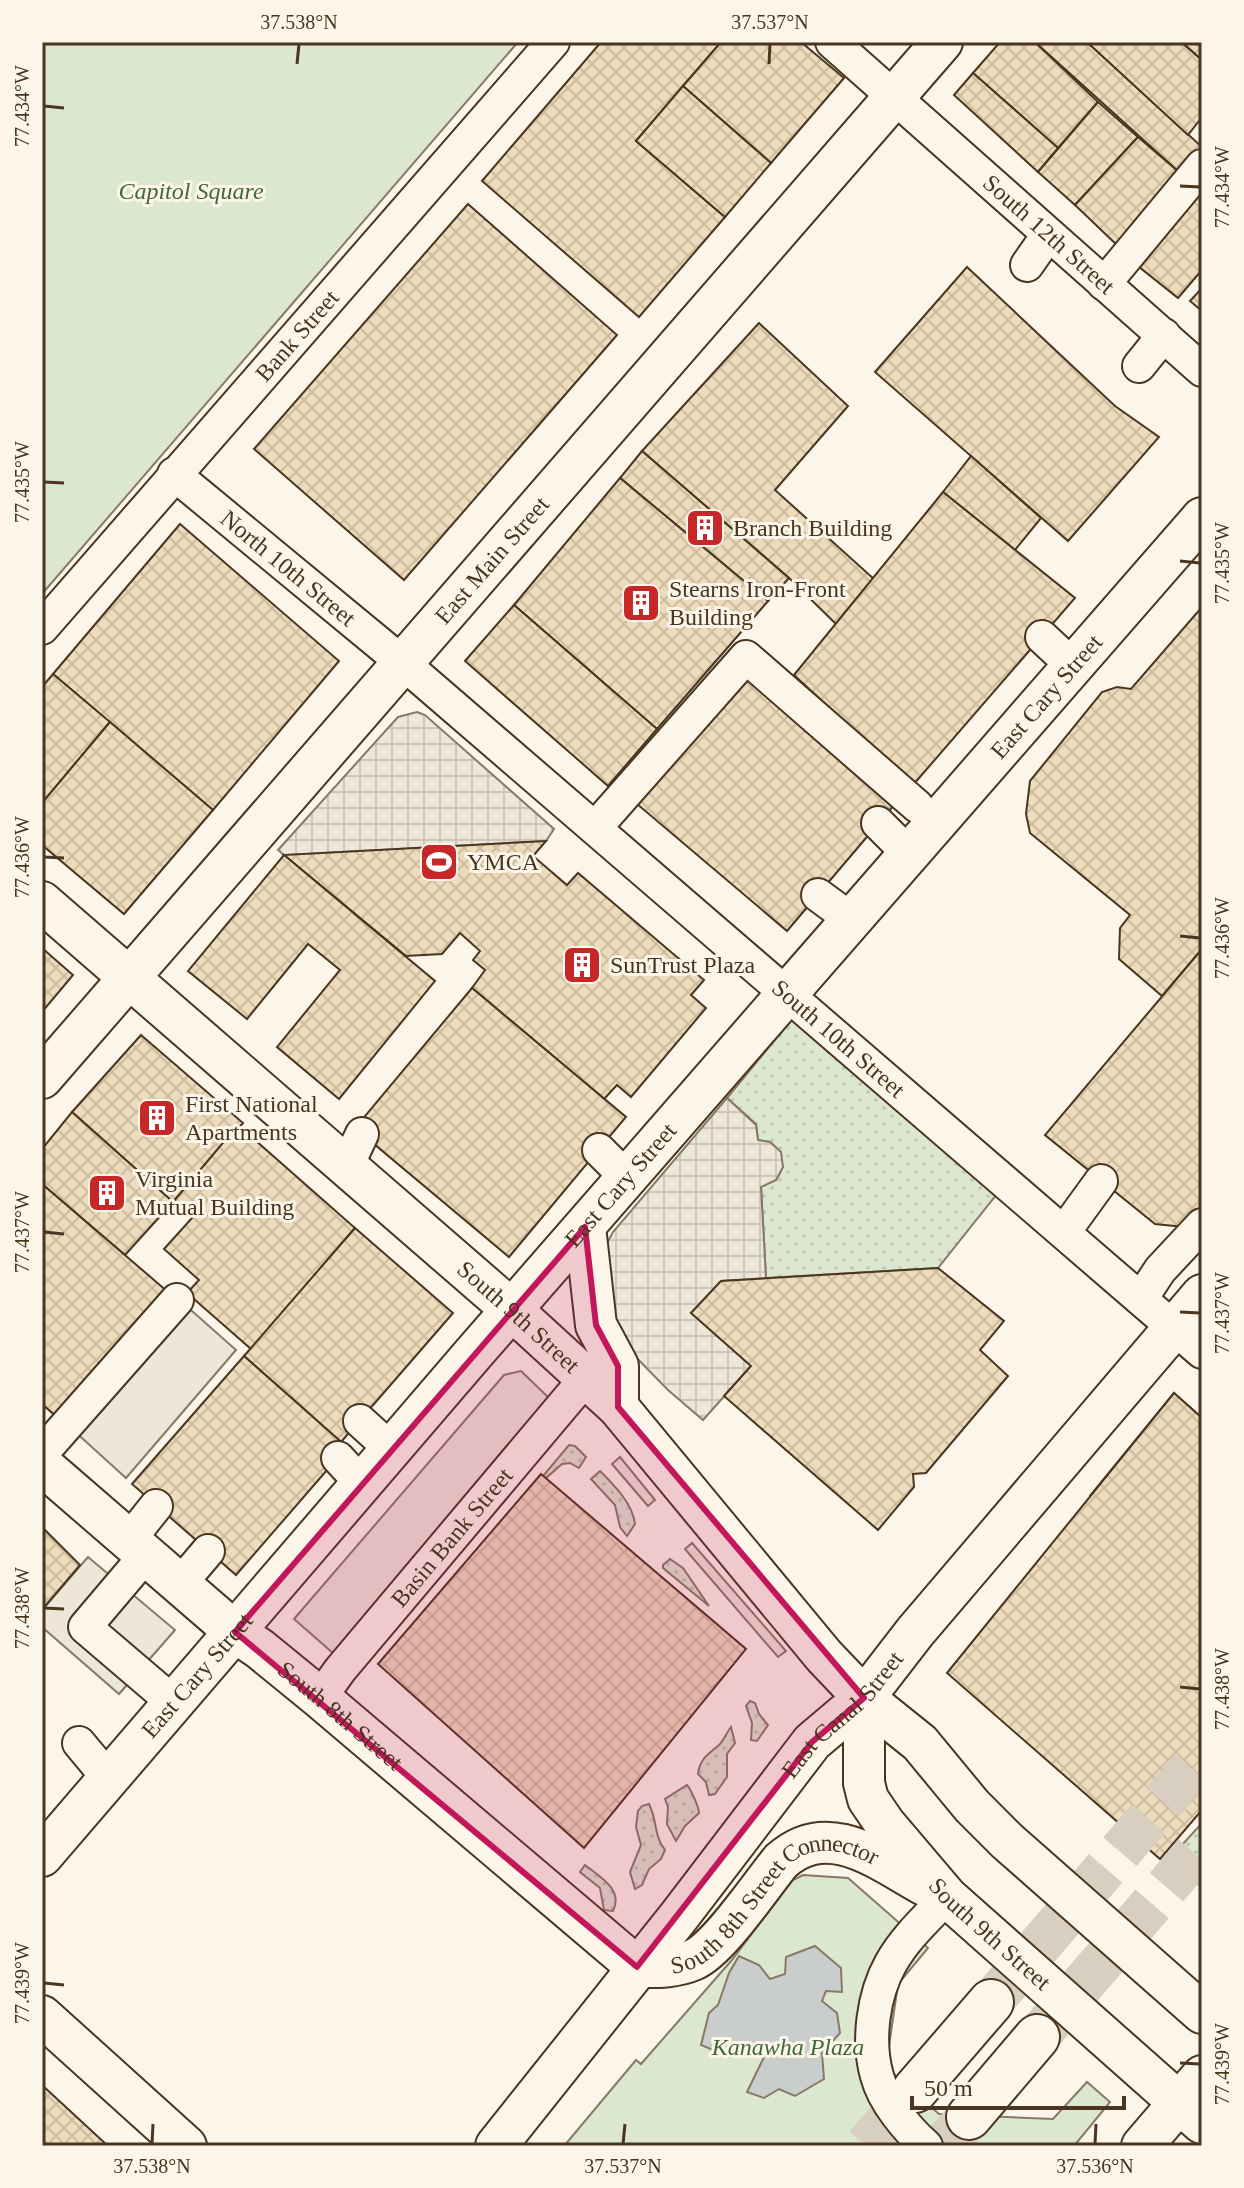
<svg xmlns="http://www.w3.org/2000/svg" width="1244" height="2188" font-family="'Times New Roman',serif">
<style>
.grass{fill:url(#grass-dots);stroke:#887966;stroke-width:2}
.park{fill:#dce7d0;stroke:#887966;stroke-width:2}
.parking{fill:#ede7d9;stroke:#887966;stroke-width:2}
.plaza{fill:url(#plaza-grid);stroke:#887966;stroke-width:2}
.water{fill:#c9cecd;stroke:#887966;stroke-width:2}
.building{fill:url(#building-cross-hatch);stroke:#4a3520;stroke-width:2}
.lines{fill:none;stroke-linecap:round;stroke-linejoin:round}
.highway-tunnel{stroke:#d8cfc1;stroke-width:44;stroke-dasharray:44 22;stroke-linecap:butt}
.minor-casing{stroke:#4a3520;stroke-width:36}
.major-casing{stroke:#4a3520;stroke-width:44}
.highway-casing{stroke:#4a3520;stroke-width:48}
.minor{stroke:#fbf6e9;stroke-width:32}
.major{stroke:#fbf6e9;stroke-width:40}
.highway{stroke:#fbf6e9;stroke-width:44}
.marked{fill:#c2185b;fill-opacity:0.2;stroke:#c2185b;stroke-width:6;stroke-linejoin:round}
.ticks{fill:none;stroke:#4a3520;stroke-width:3}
.labels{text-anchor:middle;stroke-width:6;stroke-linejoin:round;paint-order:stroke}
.park-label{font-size:24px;font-style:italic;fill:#436837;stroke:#fbf6e9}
.street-label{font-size:24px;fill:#4a3520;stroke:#fbf6e9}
.poi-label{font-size:24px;fill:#4a3520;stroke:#fbf6e9;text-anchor:start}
.neatline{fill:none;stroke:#4a3520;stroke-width:3}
.ticks-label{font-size:20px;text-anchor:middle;fill:#4a3520}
</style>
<defs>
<pattern id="grass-dots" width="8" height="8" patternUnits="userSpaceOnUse" patternTransform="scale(2)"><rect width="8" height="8" fill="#dce7d0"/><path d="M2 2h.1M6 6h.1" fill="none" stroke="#bec7b2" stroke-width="1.8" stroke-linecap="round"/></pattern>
<pattern id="plaza-grid" width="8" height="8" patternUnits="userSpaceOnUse" patternTransform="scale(2)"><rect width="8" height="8" fill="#ede7d9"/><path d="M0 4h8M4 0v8" fill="none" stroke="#cdc7ba"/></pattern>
<pattern id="building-cross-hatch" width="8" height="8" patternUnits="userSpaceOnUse" patternTransform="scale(2)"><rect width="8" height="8" fill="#ecdcbc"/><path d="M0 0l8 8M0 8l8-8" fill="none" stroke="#ccbda1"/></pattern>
</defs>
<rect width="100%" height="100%" fill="#fbf6e9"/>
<g class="grass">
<path d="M794 1017 996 1195 938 1268 766 1278 761 1186 776 1180C786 1166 783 1153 770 1142L758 1140 756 1124 727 1098Z"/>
<polygon points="569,1445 575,1446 586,1457 579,1468 570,1463 562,1464 546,1478 543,1476"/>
<path d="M600 1471C614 1485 633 1504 635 1524L627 1536 620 1527 615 1505 591 1479Z"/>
<polygon points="670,1559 683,1568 709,1606 663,1568 663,1565"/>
<polygon points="750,1701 755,1703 759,1714 768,1725 757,1741 751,1740 752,1723 746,1706"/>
<path d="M731 1727 735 1743 727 1754V1777L715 1794 709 1795 706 1782 698 1774C700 1758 708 1755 719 1745 724 1740 727 1732 731 1727Z"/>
<path d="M687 1785C690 1788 699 1807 699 1813L685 1826 676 1841 667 1824 668 1807 665 1799Z"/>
<path d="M649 1804C657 1819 654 1837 665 1850L661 1859 649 1869 642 1885 635 1889 630 1872 641 1845 636 1827 638 1811 642 1806Z"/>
<polygon points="1202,1823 1202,1887 1170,1858"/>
<path d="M585 1865C600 1877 624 1890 613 1911L604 1910 600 1888 580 1872Z"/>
</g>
<g class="park">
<polygon points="42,42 518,42 42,594"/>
<polygon points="803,1875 848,1878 928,1948 898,1984 886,2067 939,2114 1053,2119 1087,2082 1110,2102 1074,2146 564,2146 636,2060 641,2064 731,1961 793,1880"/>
</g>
<g class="parking">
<polygon points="183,1303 236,1350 126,1478 73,1430"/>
<polygon points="521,1371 549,1398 334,1654 294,1619 504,1375"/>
<polygon points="620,1457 655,1500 648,1506 612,1464"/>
<polygon points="692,1543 786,1651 778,1657 685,1549"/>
<polygon points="88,1557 175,1630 119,1694 42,1627 42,1610"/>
</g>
<g class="plaza">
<polygon points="417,712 425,715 554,829 546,841 284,855 278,850 398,717"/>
<polygon points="727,1098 756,1125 758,1140 770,1142 781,1152 783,1167 776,1180 761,1187 766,1278 721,1281 691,1313 751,1366 703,1420 668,1390 625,1346 616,1332 606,1245 613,1232"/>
</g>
<polygon class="water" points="815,1946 841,1968 842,1992 826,1991 822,2001 837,2013 840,2033 822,2053 824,2079 795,2096 779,2089 764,2098 747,2092 766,2053 750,2043 730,2057 701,2045 709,2013 718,2005 729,1973 739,1956 759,1965 770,1979 785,1974 786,1957"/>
<g class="building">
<polygon points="601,42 721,42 636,141 725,217 639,317 482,181"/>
<polygon points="721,42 801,42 844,78 771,163 683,86"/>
<polygon points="1000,42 1035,42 1098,102 1058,148 973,73"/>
<polygon points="1035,42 1087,42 1202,147 1180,173"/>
<polygon points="1087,42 1181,42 1202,60 1202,117 1188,135"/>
<polygon points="1181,42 1202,42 1202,60 1183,43"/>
<polygon points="973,73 1058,148 1038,172 954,95"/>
<polygon points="683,86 771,163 725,217 636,141"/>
<polygon points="1098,102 1138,137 1075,205 1038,172"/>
<polygon points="1138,137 1180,173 1120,248 1075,205"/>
<polygon points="1202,183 1202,270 1178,298 1133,262"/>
<polygon points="468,204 617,335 404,580 254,449"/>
<polygon points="967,267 1115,406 1159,437 1068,541 875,372"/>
<polygon points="1202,288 1202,311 1190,301"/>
<polygon points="759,323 848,406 775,490 874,579 837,625 789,578 642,451"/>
<polygon points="642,451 789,578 768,601 620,478"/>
<polygon points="971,456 1041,518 1015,550 943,492"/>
<polygon points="620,478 768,601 657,729 514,605"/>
<polygon points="943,492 1075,598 913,785 794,675"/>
<polygon points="180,524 339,661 213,810 53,674"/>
<polygon points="514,605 657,729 608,786 465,661"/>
<polygon points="1202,607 1202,949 1162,996 1119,959 1120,928 1130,915 1030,833 1026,814 1030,781 1102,692 1117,687 1131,689"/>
<polygon points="747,672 894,805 787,931 637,804"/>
<polygon points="53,674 110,722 42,803 42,687"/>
<polygon points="110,722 213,810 124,914 42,845 42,803"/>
<polygon points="546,841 533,856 567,885 578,873 704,980 691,995 706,1008 631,1097 617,1085 604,1099 472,988 485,970 473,960 480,951 460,933 442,954 406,956 284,855"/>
<polygon points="284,855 435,981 339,1099 277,1047 340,970 308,944 247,1019 188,971"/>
<polygon points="42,948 73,975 42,1012"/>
<polygon points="1202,949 1202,1207 1184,1227 1155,1224 1045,1135"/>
<polygon points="472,988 626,1117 509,1257 355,1128"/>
<polygon points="141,1035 243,1123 173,1202 72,1112"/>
<polygon points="72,1112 173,1202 125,1255 42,1184 42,1149"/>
<polygon points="238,1125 355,1228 251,1349 187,1293 199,1280 164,1249 192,1218 173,1202"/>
<polygon points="42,1184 168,1292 59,1419 42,1404"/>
<polygon points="355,1228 453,1313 341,1442 244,1356"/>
<polygon points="938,1268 1004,1321 980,1350 1008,1376 926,1473 913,1474 914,1487 878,1530 724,1396 751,1366 691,1313 721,1281"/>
<polygon points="244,1356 347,1447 236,1575 132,1484"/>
<polygon points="1174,1393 1202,1418 1202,1663 1152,1620 1090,1496"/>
<polygon points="1174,1393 1202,1418 1202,1810 1160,1859 947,1673"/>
<polygon points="541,1474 746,1649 584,1848 378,1664"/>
<polygon points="42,1527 80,1565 42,1610"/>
<polygon points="42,2085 108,2146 42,2146"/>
</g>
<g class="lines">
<g class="highway-tunnel">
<polyline points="991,2002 1202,1756"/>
<polyline points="1037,2037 1202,1846"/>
<polyline points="866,2146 915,2090"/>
<polyline points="943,2146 969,2117"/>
</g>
<defs>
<g id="minor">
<path id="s1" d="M832 42 1202 370"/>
<polyline points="1027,265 1048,235"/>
<polyline points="1104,284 1202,166"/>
<polyline points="1139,366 1164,335"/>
<path id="s2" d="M174 474 403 663 1202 1352"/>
<path id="s3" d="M42 628 553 42"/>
<polyline points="1042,637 1073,666"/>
<polyline points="878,823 909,854"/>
<polyline points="595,828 746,657 917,806"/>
<polyline points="818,895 852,920"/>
<polyline points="599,1150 627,1178"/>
<polyline points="347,1166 362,1134"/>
<polyline points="1064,1232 1101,1181"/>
<polyline points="1141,1299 1160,1270 1202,1225"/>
<polyline points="360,1421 392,1450"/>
<polyline points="42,1453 177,1300"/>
<polyline points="338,1458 362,1484"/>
<polyline points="129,1540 156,1506"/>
<polyline points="146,1555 85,1627 174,1703"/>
<polyline points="180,1584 208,1551"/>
<path id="s4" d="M320 1698 340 1670 586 1378"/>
<polyline points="79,1743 109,1779"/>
<path d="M926 2146C907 2129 884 2102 877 2076 867 2041 873 1995 891 1963 905 1938 927 1918 947 1897"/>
</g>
<g id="major">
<path id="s5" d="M42 902 512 1310 618 1407 824 1656 864 1698 920 1743 972 1806 1007 1841 1202 2013"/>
<path id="s6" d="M42 1078 942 42"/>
<polyline points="585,1227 596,1325 618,1366 618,1407"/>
<path id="s7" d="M42 1465 235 1632 260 1649 320 1698 637 1967"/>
<path id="s8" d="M864 1698V1783L868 1799 885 1824 947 1897 1202 2123"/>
<path id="s9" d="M42 1856 473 1354 1202 518"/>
<path id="s10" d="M637 1967C655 1967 675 1968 693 1960 719 1949 761 1885 781 1861 829 1818 880 1861 926 1886"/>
<polyline points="42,2016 186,2146"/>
<path id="s11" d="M496 2146 680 1915 812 1742 864 1698 915 1632 1202 1295"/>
<polyline points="1142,2146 1202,2076"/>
</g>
<g id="highway">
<polyline points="915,2090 991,2002"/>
<polyline points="969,2117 1037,2037"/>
</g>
</defs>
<use href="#minor" class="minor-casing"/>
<use href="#major" class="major-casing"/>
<use href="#highway" class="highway-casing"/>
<use href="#minor" class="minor"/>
<use href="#major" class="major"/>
<use href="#highway" class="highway"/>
</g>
<path class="marked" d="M585 1227 596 1325 618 1366V1407L864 1698 812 1742 637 1967 235 1632Z"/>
<path class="ticks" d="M297 64 299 44M769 64 770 44M44 106 64 108M1180 186 1200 187M44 482 64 483M1180 561 1200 563M44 857 64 858M1180 936 1200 938M44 1232 64 1234M1180 1312 1200 1313M44 1608 64 1609M1180 1687 1200 1689M44 1983 64 1985M1180 2063 1200 2064M152 2144 153 2124M623 2144 625 2124M1095 2144 1096 2124"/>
<defs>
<symbol id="building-square" viewBox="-11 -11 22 22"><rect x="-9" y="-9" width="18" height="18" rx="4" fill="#c62828" stroke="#fbf6e9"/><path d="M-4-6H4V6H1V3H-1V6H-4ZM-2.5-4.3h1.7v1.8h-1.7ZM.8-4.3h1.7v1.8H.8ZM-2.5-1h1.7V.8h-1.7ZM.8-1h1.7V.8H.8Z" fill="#fff"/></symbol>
<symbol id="stadium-square" viewBox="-11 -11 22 22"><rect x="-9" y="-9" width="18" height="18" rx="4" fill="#c62828" stroke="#fbf6e9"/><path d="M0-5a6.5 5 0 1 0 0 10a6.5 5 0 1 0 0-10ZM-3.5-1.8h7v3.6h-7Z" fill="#fff"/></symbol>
</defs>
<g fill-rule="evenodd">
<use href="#building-square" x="683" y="506" width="44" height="44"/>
<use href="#building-square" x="619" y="581" width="44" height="44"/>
<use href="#stadium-square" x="417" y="840" width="44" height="44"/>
<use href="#building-square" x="560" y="943" width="44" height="44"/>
<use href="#building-square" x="135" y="1096" width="44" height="44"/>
<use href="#building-square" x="85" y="1171" width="44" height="44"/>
</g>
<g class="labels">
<g class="park-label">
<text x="191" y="199">Capitol Square</text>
<text x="788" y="2055">Kanawha Plaza</text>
</g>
<g class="street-label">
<text dy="8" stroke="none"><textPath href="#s1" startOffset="290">South 12th Street</textPath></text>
<text dy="8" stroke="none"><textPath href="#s3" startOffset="388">Bank Street</textPath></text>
<text dy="8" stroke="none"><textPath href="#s6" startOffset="686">East Main Street</textPath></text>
<text dy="8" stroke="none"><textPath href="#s2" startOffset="148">North 10th Street</textPath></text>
<text dy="8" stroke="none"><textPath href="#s9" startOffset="1534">East Cary Street</textPath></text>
<text dy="8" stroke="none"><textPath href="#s2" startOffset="872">South 10th Street</textPath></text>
<text dy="8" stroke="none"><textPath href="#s9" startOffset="886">East Cary Street</textPath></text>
<text dy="8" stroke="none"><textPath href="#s5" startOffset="632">South 9th Street</textPath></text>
<text dy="8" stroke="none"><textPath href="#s4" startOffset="208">Basin Bank Street</textPath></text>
<text dy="8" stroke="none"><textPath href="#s9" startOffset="238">East Cary Street</textPath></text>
<text dy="8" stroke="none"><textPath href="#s11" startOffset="554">East Canal Street</textPath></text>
<text dy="8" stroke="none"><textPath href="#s7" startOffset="390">South 8th Street</textPath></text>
<text dy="8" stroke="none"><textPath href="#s10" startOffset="164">South 8th Street Connector</textPath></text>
<text dy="8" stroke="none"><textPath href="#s8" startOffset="284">South 9th Street</textPath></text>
</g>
<g class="poi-label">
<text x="733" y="536">Branch Building</text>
<text x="669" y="597">Stearns Iron-Front<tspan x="669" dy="28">Building</tspan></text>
<text x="467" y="870">YMCA</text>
<text x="610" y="973">SunTrust Plaza</text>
<text x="185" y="1112">First National<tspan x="185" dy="28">Apartments</tspan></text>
<text x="135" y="1187">Virginia<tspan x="135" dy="28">Mutual Building</tspan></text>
</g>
</g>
<rect width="1244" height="2188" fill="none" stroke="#fbf6e9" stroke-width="88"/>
<path d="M912 2096v12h212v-12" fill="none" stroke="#4a3520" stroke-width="4"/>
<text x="924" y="2096" font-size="24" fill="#4a3520" stroke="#fbf6e9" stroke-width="6" paint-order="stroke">50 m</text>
<rect x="44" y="44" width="1156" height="2100" class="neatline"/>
<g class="ticks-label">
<text x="299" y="29">37.538°N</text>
<text x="770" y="29">37.537°N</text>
<text transform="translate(22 106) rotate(-90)" y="7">77.434°W</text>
<text transform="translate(1222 187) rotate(-90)" y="7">77.434°W</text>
<text transform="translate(22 482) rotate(-90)" y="7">77.435°W</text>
<text transform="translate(1222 563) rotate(-90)" y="7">77.435°W</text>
<text transform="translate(22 857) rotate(-90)" y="7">77.436°W</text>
<text transform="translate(1222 938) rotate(-90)" y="7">77.436°W</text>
<text transform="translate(22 1232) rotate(-90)" y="7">77.437°W</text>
<text transform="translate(1222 1313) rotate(-90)" y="7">77.437°W</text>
<text transform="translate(22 1608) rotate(-90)" y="7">77.438°W</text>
<text transform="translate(1222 1689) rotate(-90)" y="7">77.438°W</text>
<text transform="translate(22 1983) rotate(-90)" y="7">77.439°W</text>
<text transform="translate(1222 2064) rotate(-90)" y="7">77.439°W</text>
<text x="152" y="2173">37.538°N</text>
<text x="623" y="2173">37.537°N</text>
<text x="1095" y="2173">37.536°N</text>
</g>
</svg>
